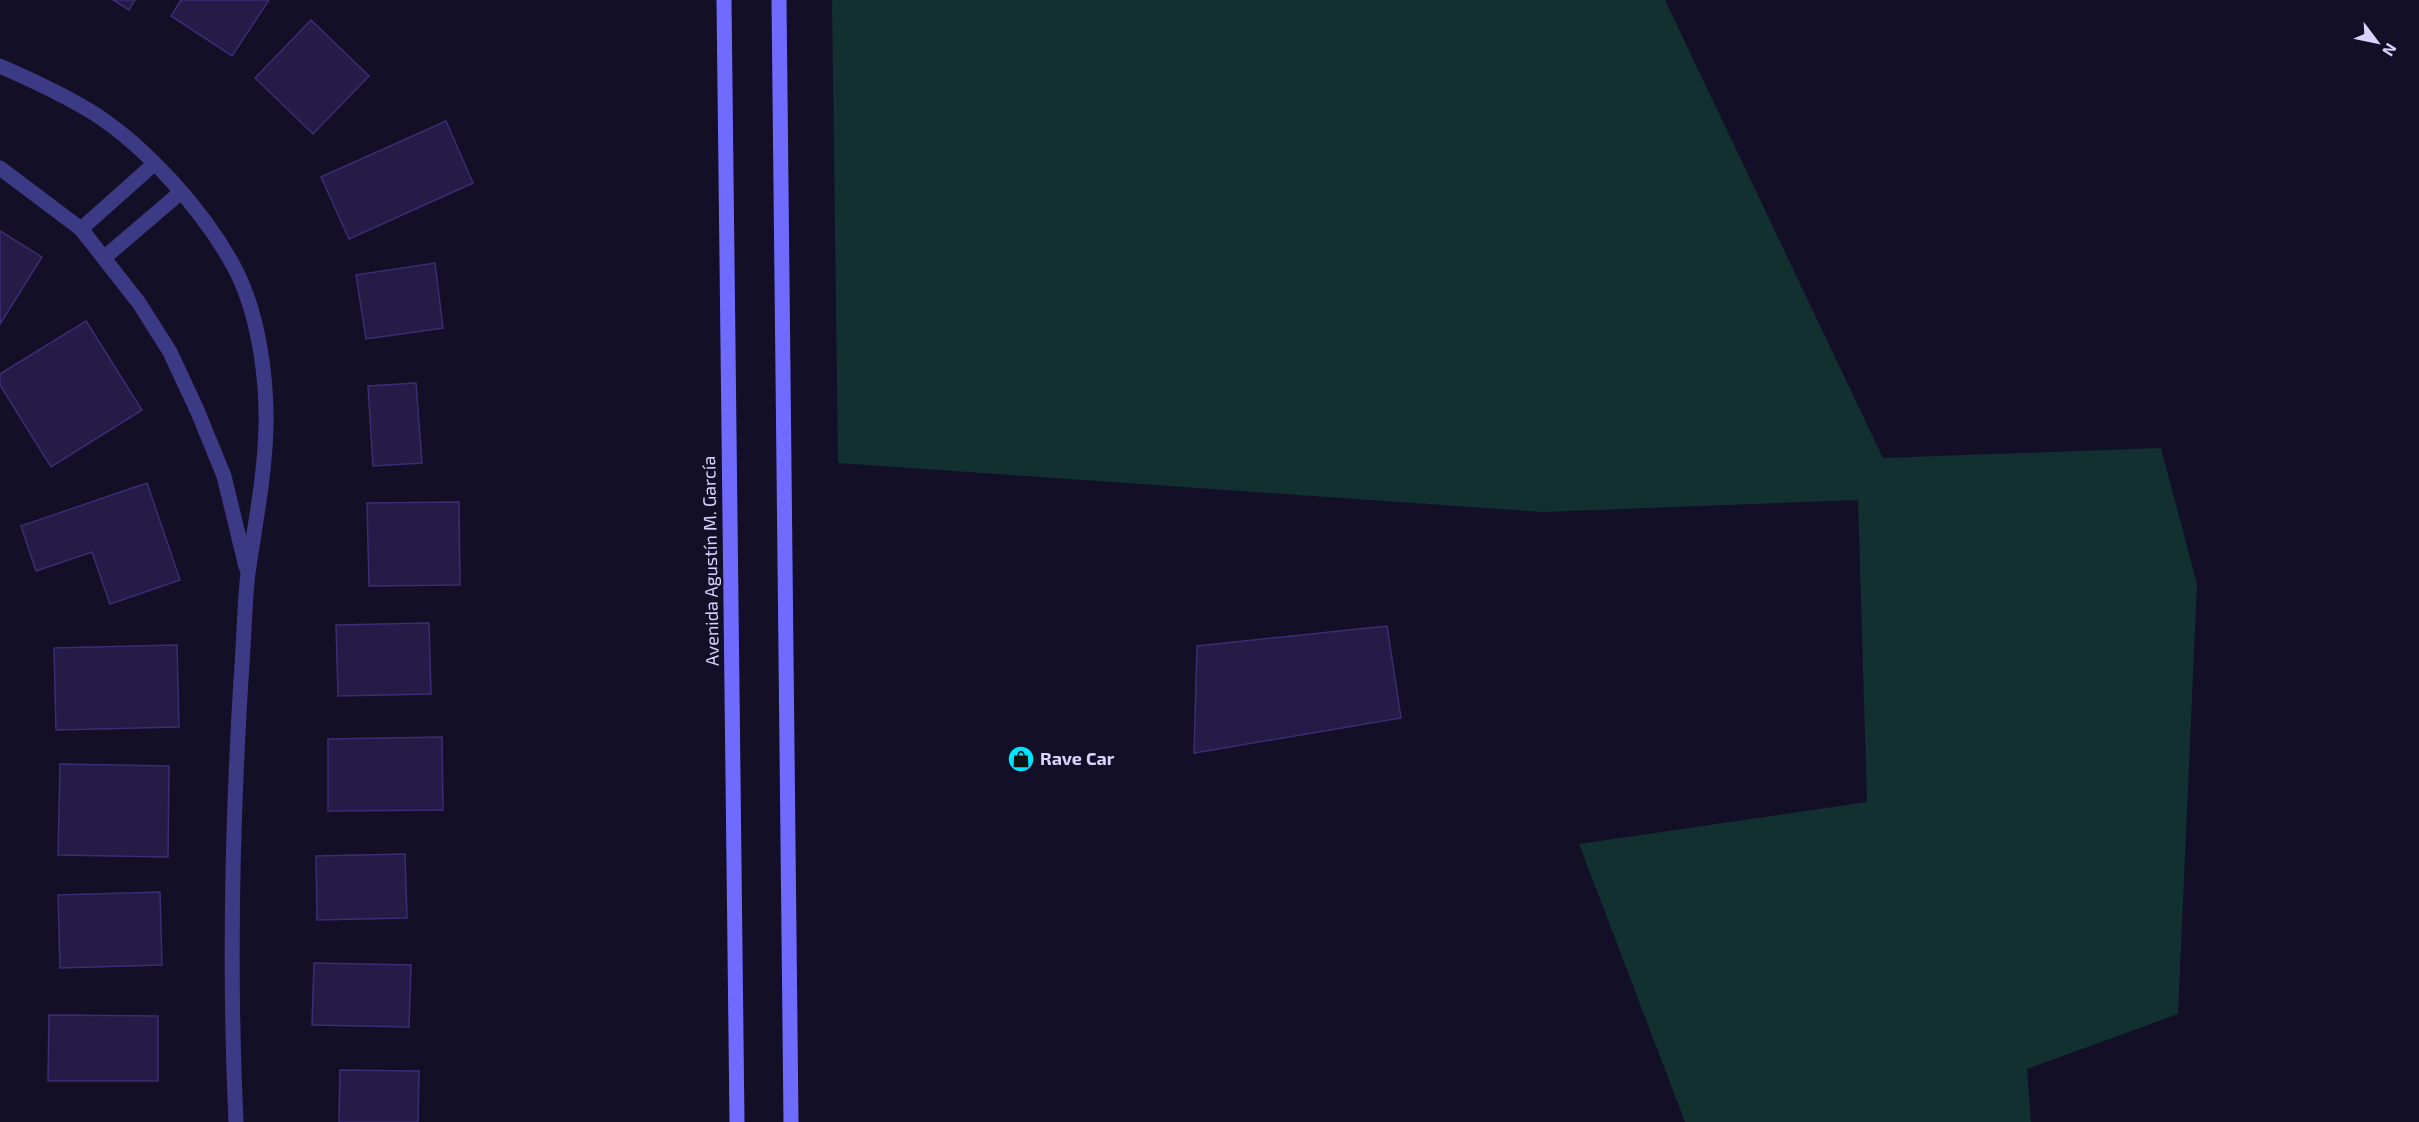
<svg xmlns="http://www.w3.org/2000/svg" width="2419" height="1122" font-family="'Exo 2',sans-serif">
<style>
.green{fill:#12302f}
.building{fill:#241b47;stroke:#3b2d73;stroke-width:1.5}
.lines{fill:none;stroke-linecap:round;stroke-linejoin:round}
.minor{stroke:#3d3a85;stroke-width:15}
.secondary{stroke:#6f6bff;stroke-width:15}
.labels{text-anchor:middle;stroke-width:4.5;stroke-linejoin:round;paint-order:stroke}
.street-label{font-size:18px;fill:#d9d4ff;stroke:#130f26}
.poi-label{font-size:18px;font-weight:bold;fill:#d9d4ff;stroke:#130f26;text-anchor:start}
</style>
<rect width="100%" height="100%" fill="#130f26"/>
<polygon class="green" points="832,0 1665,0 1883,458 2161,448 2197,584 2178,1014 2027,1069 2031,1122 1685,1122 1579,844 1867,802 1858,500 1543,512 838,463"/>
<g class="building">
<polygon points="113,0 135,0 129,10"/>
<polygon points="181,0 269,0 232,56 171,16"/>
<polygon points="311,20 369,76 313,134 255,78"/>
<polygon points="446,121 473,183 349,239 321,177"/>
<polygon points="0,231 42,257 0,324"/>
<polygon points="435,263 443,328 366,339 356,275"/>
<polygon points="86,321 142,410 51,467 0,385 0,374"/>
<polygon points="416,383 422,463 373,466 368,386"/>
<polygon points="147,483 180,580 110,604 92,552 36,571 21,526"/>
<polygon points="459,502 460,585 369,586 367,503"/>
<polygon points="429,623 431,694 338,696 336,625"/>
<polygon points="1387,626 1401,718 1194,753 1197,646"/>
<polygon points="177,645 179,727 56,730 54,648"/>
<polygon points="442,737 443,810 328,811 328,739"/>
<polygon points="60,764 169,766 168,857 58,855"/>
<polygon points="405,854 407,918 317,920 316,856"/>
<polygon points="160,892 162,965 60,968 58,895"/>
<polygon points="314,963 411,965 409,1027 312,1025"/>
<polygon points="49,1015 158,1016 158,1081 48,1081"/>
<polygon points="340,1070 419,1071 418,1122 339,1122"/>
</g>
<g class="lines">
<g class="minor">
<path d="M0 66C32 80 65 95 95 114 147 148 203 210 233 265 258 310 267 376 266 426 265 475 255 524 248 573 244 608 244 644 241 679 232 826 229 975 236 1122"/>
<polyline points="0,168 81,229 139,303 170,352 197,410 224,476 246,567"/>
<polyline points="81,229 154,164"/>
<polyline points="105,257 181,192"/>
</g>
<g class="secondary">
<polyline points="724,0 737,1122"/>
<polyline points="779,0 791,1122"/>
</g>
</g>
<defs>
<symbol id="shop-disc" viewBox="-11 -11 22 22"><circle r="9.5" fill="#00e5ff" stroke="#130f26"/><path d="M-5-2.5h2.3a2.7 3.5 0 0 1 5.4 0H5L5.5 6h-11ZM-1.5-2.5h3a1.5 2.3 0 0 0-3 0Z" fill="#111"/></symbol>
</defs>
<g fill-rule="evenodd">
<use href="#shop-disc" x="1006" y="744" width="30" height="30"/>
</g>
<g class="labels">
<g class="street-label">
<text transform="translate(711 561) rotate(-91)" y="6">Avenida Agustín M. García</text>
</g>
<g class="poi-label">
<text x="1040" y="765">Rave Car</text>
</g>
</g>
<g transform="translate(2377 42) rotate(122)" stroke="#130f26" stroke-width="4.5" paint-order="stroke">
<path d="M0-4.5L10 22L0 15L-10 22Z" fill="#d9d4ff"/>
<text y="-9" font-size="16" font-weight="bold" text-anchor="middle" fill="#d9d4ff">N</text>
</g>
</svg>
